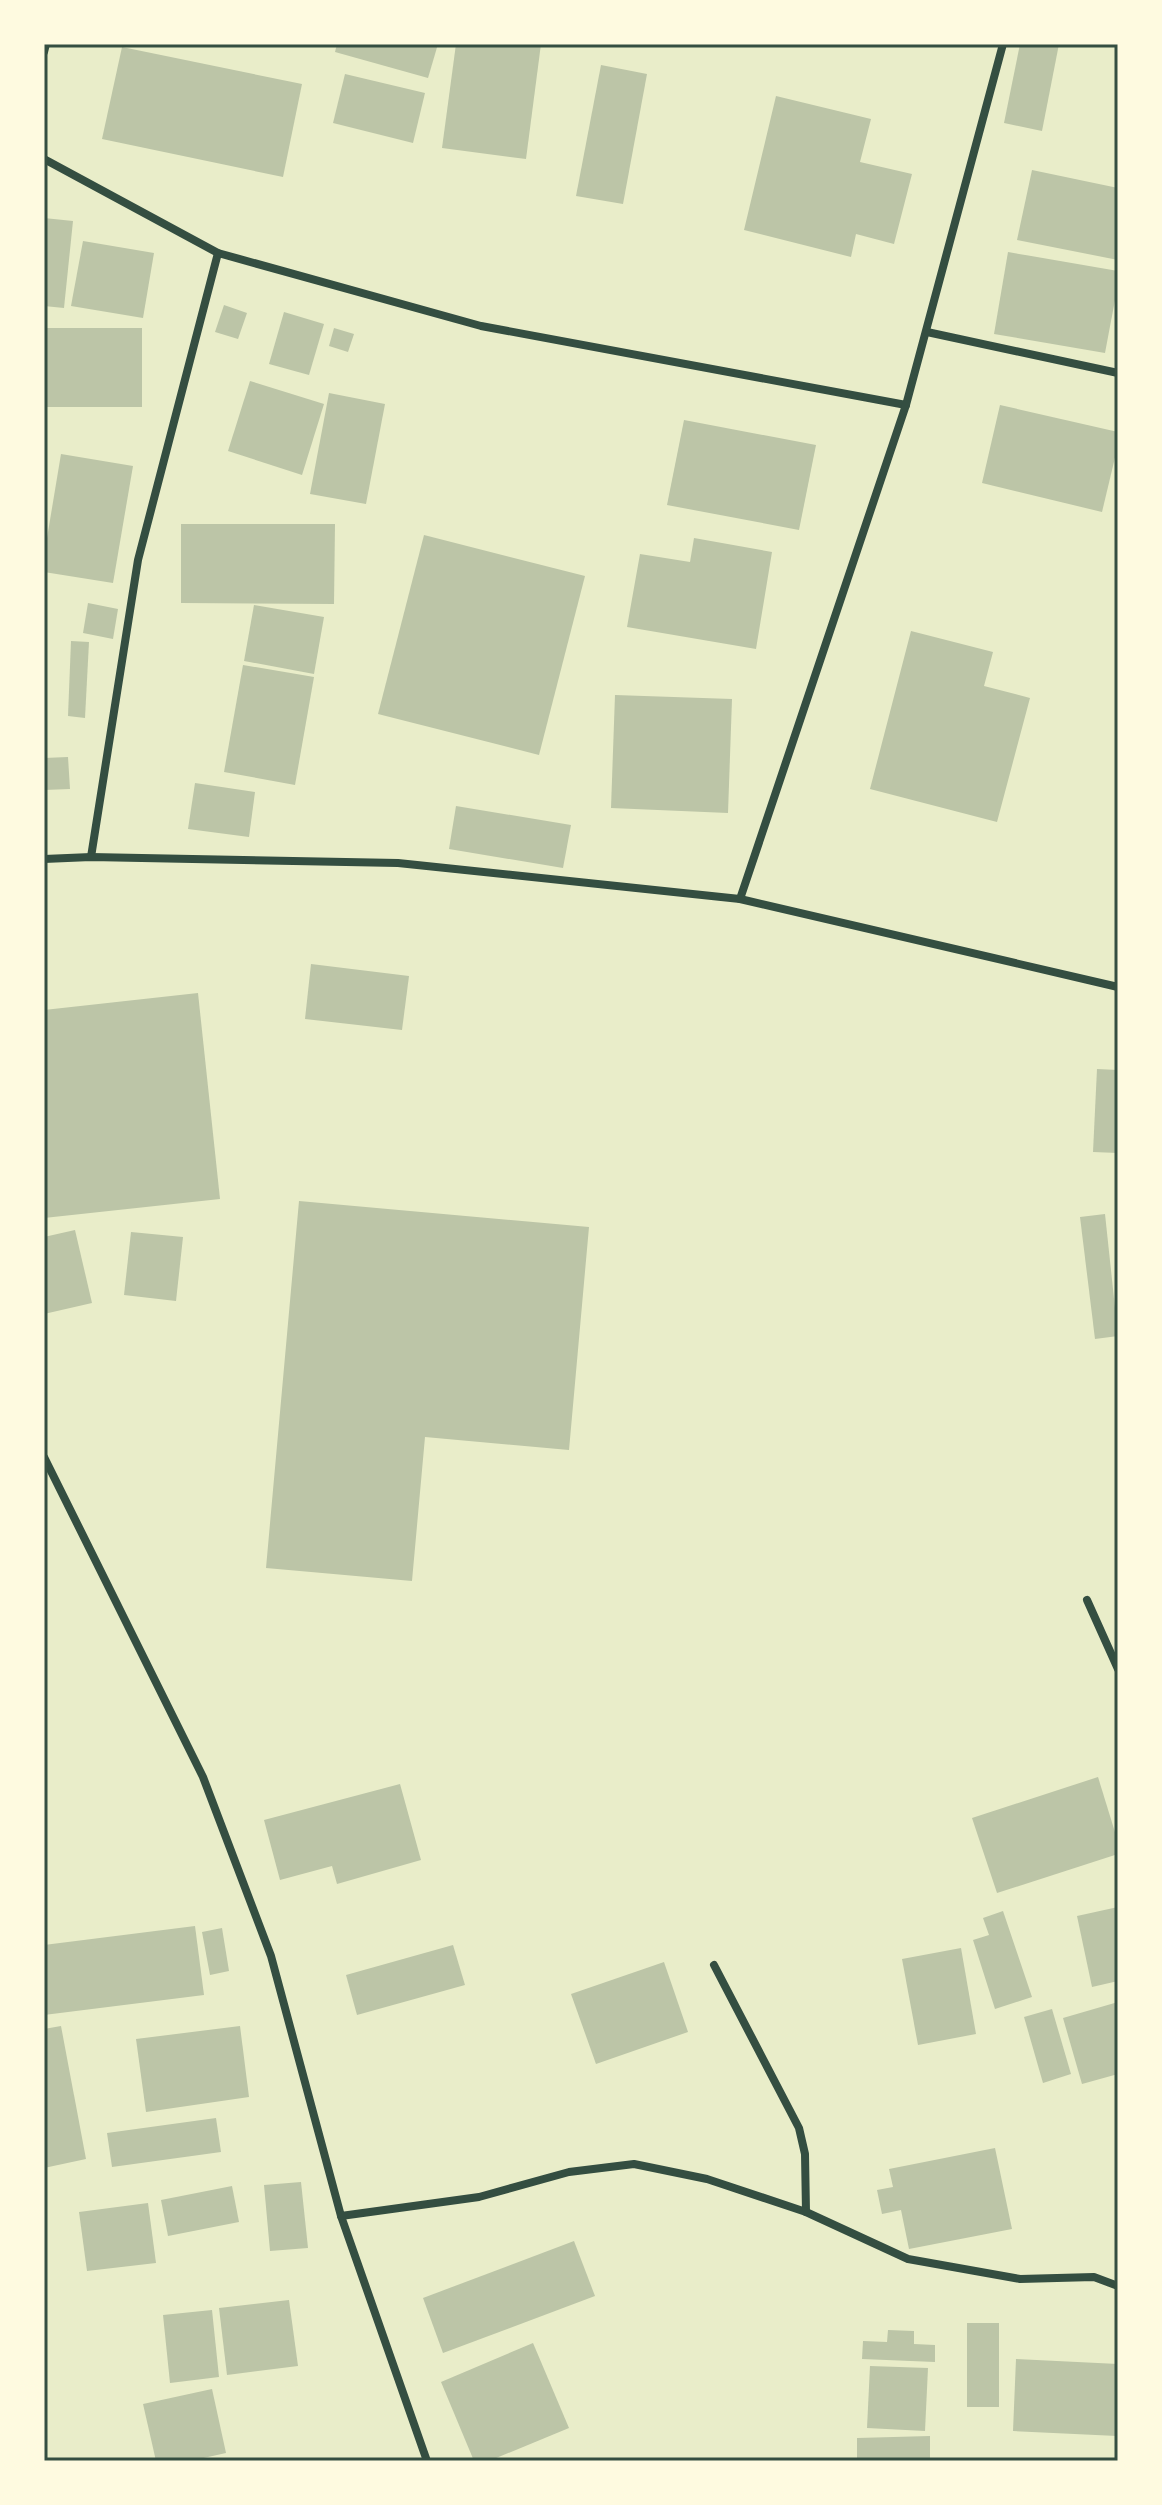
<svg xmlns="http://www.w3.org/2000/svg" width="1162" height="2505" font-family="Literata,serif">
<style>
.building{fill:#bcc5a7}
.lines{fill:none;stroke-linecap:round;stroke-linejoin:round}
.minor{stroke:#344e41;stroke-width:8}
.neatline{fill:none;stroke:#344e41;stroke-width:3}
</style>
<rect width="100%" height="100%" fill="#e9edc9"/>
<g class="building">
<polygon points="337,44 438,44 428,78 335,52"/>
<polygon points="456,44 541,44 526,159 442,148"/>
<polygon points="1020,44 1059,44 1042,131 1004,123"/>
<polygon points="122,47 302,84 283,177 102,139"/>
<polygon points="601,65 647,74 623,204 576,196"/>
<polygon points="345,74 425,93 413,143 333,123"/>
<polygon points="776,96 871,119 860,162 912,174 894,244 856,234 851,257 744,230"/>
<polygon points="1032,170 1118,188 1118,260 1017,240"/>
<polygon points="44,218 73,221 64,308 44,306"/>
<polygon points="83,241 154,253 143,318 71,306"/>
<polygon points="1008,252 1118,271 1118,284 1105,353 994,334"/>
<polygon points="224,305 247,313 238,339 215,332"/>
<polygon points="284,312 324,324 309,375 269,364"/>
<rect x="44" y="328" width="98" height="79"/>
<polygon points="334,328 354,334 348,352 329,346"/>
<polygon points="250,381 324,404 302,475 228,451"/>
<polygon points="329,393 385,404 366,504 310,494"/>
<polygon points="1000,405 1118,432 1118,445 1102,512 982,483"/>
<polygon points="684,420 816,445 799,530 667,505"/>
<polygon points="61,454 133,466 113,583 44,572 44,556"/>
<polygon points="181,524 335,524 334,604 181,603"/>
<polygon points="424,535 585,576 539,755 378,714"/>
<polygon points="694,538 772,552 756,649 627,627 640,554 690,562"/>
<polygon points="88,603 118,609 113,639 83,633"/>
<polygon points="254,605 324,617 314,674 244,661"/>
<polygon points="911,631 993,652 984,686 1030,698 997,822 870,789"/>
<polygon points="71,641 89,642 85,718 68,716"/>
<polygon points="243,665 314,677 295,785 224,772"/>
<polygon points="615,695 732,699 728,813 611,808"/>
<polygon points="68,757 70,789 44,790 44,758"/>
<polygon points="195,783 255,792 249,837 188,829"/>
<polygon points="456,806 571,825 563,868 449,849"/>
<polygon points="311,964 409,976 402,1030 305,1019"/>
<polygon points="198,993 220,1199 44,1218 44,1010"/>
<polygon points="1097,1069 1118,1070 1118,1153 1093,1152"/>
<polygon points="299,1201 589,1227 569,1450 425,1437 412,1581 266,1568"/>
<polygon points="1105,1214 1118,1336 1095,1339 1080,1217"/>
<polygon points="75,1230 92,1303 44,1314 44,1237"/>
<polygon points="131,1232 183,1237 176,1301 124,1295"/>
<polygon points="1098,1777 1118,1842 1118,1854 997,1893 972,1818"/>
<polygon points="400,1784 421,1860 337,1884 332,1866 280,1880 264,1820"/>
<polygon points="1118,1907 1118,1981 1092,1987 1077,1916"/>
<polygon points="1003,1911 1032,1997 995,2009 973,1940 989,1935 983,1918"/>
<polygon points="195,1926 204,1995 44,2015 44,1945"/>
<polygon points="222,1928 229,1971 210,1975 202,1932"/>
<polygon points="453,1945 465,1985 357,2015 346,1975"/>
<polygon points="961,1948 976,2034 918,2045 902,1959"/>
<polygon points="664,1962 688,2032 596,2064 571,1994"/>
<polygon points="1118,2002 1118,2074 1082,2084 1063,2018"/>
<polygon points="1052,2009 1071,2074 1043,2083 1024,2017"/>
<polygon points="61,2026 86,2159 44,2168 44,2029"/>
<polygon points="240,2026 249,2097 146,2112 136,2039"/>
<polygon points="216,2118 221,2152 112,2167 107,2133"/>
<polygon points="995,2148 1012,2229 909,2249 901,2210 882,2214 877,2190 893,2187 889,2169"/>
<polygon points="301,2182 308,2248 270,2251 264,2185"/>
<polygon points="232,2186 239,2222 168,2236 161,2200"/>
<polygon points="148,2203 156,2263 87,2271 79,2212"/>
<polygon points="574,2241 595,2296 443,2353 423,2298"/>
<polygon points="289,2300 298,2366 227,2375 219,2308"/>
<polygon points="212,2310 219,2377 170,2383 163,2315"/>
<rect x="967" y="2323" width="32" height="84"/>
<polygon points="888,2330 914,2331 914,2344 935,2345 935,2362 862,2359 863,2341 887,2342"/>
<polygon points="533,2343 569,2428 489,2461 474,2461 441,2382"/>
<polygon points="1016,2359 1118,2364 1117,2436 1013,2431"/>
<polygon points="870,2366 928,2368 925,2431 867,2428"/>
<polygon points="212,2389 226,2453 190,2461 156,2461 143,2404"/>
<polygon points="930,2436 930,2461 857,2461 857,2438"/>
</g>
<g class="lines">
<g class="minor">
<polyline points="44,52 46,44"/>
<polyline points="44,159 218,253 481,326 906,405"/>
<polyline points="927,332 1118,373"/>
<polyline points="91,857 138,560 218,253"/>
<polyline points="44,859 91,857 398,863 740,899 1118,987"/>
<polyline points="740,899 906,405 1003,44"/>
<polyline points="44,1457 203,1777 271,1956 341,2216 427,2461"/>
<polyline points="1087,1600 1118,1669"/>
<polyline points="714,1965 799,2128 805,2154 806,2212"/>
<polyline points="341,2216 479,2197 569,2172 634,2164 707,2179 806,2212 908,2259 1020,2279 1094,2277 1118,2286"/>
</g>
</g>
<rect width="1162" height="2505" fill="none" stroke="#fefae0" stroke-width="92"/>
<rect x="46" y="46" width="1070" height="2413" class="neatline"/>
</svg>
